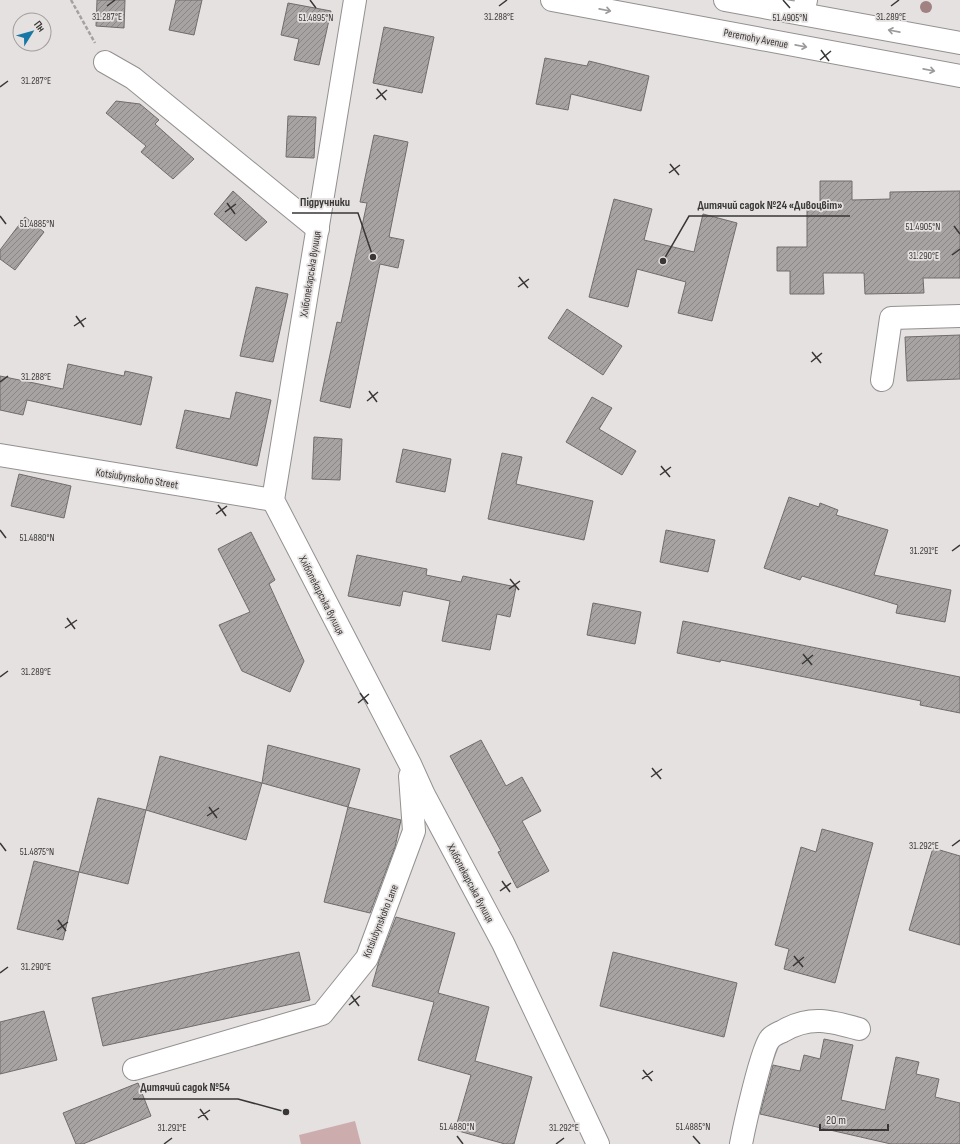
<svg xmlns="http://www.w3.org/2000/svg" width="960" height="1144" font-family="'Sofia Sans Condensed',sans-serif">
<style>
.park{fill:#ccacac}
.building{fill:url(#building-hatch);stroke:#716c6c}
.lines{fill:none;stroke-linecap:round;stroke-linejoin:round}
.minor-casing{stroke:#949090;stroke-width:24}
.major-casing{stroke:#949090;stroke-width:24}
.path{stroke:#a4a1a1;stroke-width:2.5;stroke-dasharray:4 2;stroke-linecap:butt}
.minor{stroke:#fff;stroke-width:22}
.major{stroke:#fff;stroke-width:22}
.tree{fill:#a18182}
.oneway{stroke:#9c9a9a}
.ticks{fill:none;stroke:#383636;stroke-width:1.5}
.labels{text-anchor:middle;stroke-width:3.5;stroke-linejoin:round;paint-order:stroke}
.street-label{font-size:11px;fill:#383636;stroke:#e6e1e1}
.ticks-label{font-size:10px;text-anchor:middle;fill:#383636;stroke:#e6e1e1;stroke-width:3.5;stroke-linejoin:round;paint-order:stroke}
.leader{fill:none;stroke:#383636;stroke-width:1.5}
.callout-dot{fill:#383636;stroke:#e6e1e1;stroke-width:1.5}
.callout-label{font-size:12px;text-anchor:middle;font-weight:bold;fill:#383636;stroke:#e6e1e1;stroke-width:3.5;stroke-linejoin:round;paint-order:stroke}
</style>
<defs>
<pattern id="building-hatch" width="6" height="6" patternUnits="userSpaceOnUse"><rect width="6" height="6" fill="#a8a3a3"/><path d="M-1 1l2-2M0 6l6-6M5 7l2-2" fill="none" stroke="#8a8686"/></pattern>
</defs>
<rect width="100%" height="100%" fill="#e6e1e1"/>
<polygon class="park" points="355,1121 361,1144 301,1144 299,1135"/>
<g class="building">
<polygon points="97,0 125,0 124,28 96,26"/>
<polygon points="176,0 202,0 194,35 169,30"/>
<polygon points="288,3 331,11 319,65 294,60 299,39 281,35"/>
<polygon points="384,27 434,37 422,93 373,83"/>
<polygon points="545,58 587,66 589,61 649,76 641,111 571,94 568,110 536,104"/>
<polygon points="116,101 140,104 159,120 155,124 194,159 173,179 141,152 146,146 106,113"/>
<polygon points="288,116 316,117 314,158 286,157"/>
<polygon points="374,135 408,142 389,237 404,240 398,268 380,264 350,408 320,401 337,322 341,323 367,203 360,202"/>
<polygon points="820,181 852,181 852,200 890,199 890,192 960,191 960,278 923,278 924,293 865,294 864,273 823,273 824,294 790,294 790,271 777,271 777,247 807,247 807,204 820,204"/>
<polygon points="233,191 267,222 246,241 214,214"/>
<polygon points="614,199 652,209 644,240 694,252 703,214 737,223 712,321 678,313 686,282 637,269 628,307 589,297"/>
<polygon points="25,217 44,232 15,270 0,259 0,250"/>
<polygon points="256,287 288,294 273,362 240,356"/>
<polygon points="567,309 622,346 603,375 548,338"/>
<polygon points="960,335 960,379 907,381 905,337"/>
<polygon points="68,364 124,376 125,371 152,377 141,425 27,400 23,415 0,410 0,376 63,389"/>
<polygon points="236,392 271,400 257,466 176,448 185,410 230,419"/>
<polygon points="592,397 612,408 599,429 636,451 622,475 566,442"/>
<polygon points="314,437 342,439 340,480 312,479"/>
<polygon points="403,449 451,459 445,492 396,482"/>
<polygon points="502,453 522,457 516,484 593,501 584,540 488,519"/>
<polygon points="19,474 71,486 64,518 11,506"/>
<polygon points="789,497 819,507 820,503 838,510 836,515 888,530 874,575 951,590 945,622 896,613 898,605 802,576 800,580 764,568"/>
<polygon points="666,530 715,540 708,572 660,562"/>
<polygon points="251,532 275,580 269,584 304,661 290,692 242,671 219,625 250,612 218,549"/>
<polygon points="357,555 427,569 426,575 461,582 463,576 516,587 510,617 497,614 490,650 442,641 450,601 403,591 400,606 348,596"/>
<polygon points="593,603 641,612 635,644 587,635"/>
<polygon points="683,621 960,677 960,713 920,705 921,701 844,685 721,660 720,662 677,653"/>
<polygon points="481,740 506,786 522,777 541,811 522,821 549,871 517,888 498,852 501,851 450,756"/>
<polygon points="268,745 360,769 348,807 262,783"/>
<polygon points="160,756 262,783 246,840 146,810"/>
<polygon points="98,798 146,810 128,884 79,872"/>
<polygon points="348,807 401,820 395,847 370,913 324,902"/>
<polygon points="822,829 873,843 835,983 784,969 789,949 775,945 801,847 816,852"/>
<polygon points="933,848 960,856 960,945 909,930"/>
<polygon points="34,861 79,872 63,940 17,929"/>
<polygon points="396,917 455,933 438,993 489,1007 475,1061 532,1077 514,1144 505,1144 455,1130 471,1075 418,1060 434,1002 372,986 379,961"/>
<polygon points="299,952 310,1000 103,1046 92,998"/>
<polygon points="613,952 737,983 724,1037 600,1006"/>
<polygon points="44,1011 57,1060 0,1074 0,1022"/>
<polygon points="824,1039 853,1045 841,1100 885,1110 896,1057 919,1062 916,1074 939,1079 935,1097 960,1103 960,1144 891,1144 760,1114 773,1065 800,1071 804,1055 820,1059"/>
<polygon points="138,1083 151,1116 83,1144 76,1144 63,1113"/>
</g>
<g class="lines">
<defs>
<g id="minor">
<polyline points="355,0 273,500 410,764 424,795 503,943 598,1144"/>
<polyline points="803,14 806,0"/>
<polyline points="105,62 133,78 318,229"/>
<polyline points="882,380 891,318 960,316"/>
<polyline points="0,455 273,500"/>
<polyline points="134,1069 322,1014 367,958 414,831 410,776"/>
<path d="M741 1144C744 1128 762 1047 770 1039 773 1035 779 1033 783 1031 810 1015 831 1021 859 1029"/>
</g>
<g id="major">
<polyline points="552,0 960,76"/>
<polyline points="725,0 960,43"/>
</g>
</defs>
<use href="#minor" class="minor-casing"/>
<use href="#major" class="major-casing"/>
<polyline class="path" points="71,0 95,43"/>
<use href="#minor" class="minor"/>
<use href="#major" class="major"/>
</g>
<circle class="tree" cx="926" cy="7" r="6"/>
<defs><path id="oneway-shaft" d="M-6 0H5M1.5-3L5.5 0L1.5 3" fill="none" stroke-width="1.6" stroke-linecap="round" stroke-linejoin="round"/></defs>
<g class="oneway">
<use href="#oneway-shaft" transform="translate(605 10) rotate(11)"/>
<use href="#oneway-shaft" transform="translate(894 31) rotate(-169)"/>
<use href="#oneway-shaft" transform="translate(801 46) rotate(11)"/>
<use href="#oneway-shaft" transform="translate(929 70) rotate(11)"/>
</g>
<path class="ticks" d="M310 0 316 8M783 0 790 8M107 6 115 0M499 6 507 0M891 6 899 0M821 50 829 61M820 60 831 51M0 87 8 81M377 89 386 100M376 99 387 90M670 164 679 175M669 173 680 165M227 203 235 214M225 212 236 204M0 216 6 224M954 226 960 234M952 255 960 249M519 277 528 288M518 287 529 279M76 316 84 327M74 326 86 318M812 352 821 363M811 362 822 353M0 382 8 376M369 391 377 402M367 401 378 392M661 466 670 477M660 475 671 467M218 505 226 516M216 514 227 506M0 530 6 538M952 551 960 545M510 579 519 590M509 589 520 581M67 618 75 629M65 628 77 620M803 654 812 665M802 664 813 655M0 677 8 671M360 693 368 704M358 703 369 694M652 768 661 779M651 777 662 769M209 807 217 818M207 816 219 808M0 843 6 851M952 846 960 840M502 881 510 892M500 891 511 883M58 920 66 931M57 930 68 922M794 956 803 967M793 966 804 957M0 973 8 967M351 995 359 1006M349 1005 360 996M643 1070 652 1081M642 1079 653 1071M200 1109 208 1120M198 1118 210 1110M457 1136 463 1144M693 1136 700 1144M164 1144 172 1138M556 1144 564 1138"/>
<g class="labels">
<g class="street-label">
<text transform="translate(756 38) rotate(11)" y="4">Peremohy Avenue</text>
<text transform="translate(310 274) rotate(-81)" y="4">Хлібопекарська вулиця</text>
<text transform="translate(137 478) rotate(9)" y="4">Kotsiubynskoho Street</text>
<text transform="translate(322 595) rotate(63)" y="4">Хлібопекарська вулиця</text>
<text transform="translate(471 883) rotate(62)" y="4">Хлібопекарська вулиця</text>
<text transform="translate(380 921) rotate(-68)" y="4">Kotsiubynskoho Lane</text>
</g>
</g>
<g class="ticks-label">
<text x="107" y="20">31.287°E</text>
<text x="499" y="20">31.288°E</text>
<text x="891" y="20">31.289°E</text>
<text x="316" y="21">51.4895°N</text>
<text x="790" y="21">51.4905°N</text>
<text x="36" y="84">31.287°E</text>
<text x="37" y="227">51.4885°N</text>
<text x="923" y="230">51.4905°N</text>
<text x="924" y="259">31.290°E</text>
<text x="36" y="380">31.288°E</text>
<text x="37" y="541">51.4880°N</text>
<text x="924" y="554">31.291°E</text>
<text x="36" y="675">31.289°E</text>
<text x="924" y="849">31.292°E</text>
<text x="37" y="855">51.4875°N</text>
<text x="36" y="970">31.290°E</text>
<text x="457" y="1130">51.4880°N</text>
<text x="693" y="1130">51.4885°N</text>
<text x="172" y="1131">31.291°E</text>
<text x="564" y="1131">31.292°E</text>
</g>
<path class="leader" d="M373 257L358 213H292M663 261L689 216H850M286 1112L238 1099H133"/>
<g class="callout-dot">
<circle cx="373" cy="257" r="4"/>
<circle cx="663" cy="261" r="4"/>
<circle cx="286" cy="1112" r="4"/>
</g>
<g class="callout-label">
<text x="325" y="206">Підручники</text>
<text x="770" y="209">Дитячий садок №24 «Дивоцвіт»</text>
<text x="185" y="1091">Дитячий садок №54</text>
</g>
<g transform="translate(32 32) rotate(53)"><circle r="19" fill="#e6e1e1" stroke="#a09d9d"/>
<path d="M0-3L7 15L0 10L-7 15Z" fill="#1878a5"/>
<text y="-6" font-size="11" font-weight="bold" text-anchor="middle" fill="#383636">Пн</text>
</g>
<path d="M820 1124v6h68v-6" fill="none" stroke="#383636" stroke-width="2"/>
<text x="826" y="1124" font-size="12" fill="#383636" stroke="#e6e1e1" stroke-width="3" paint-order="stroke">20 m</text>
</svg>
